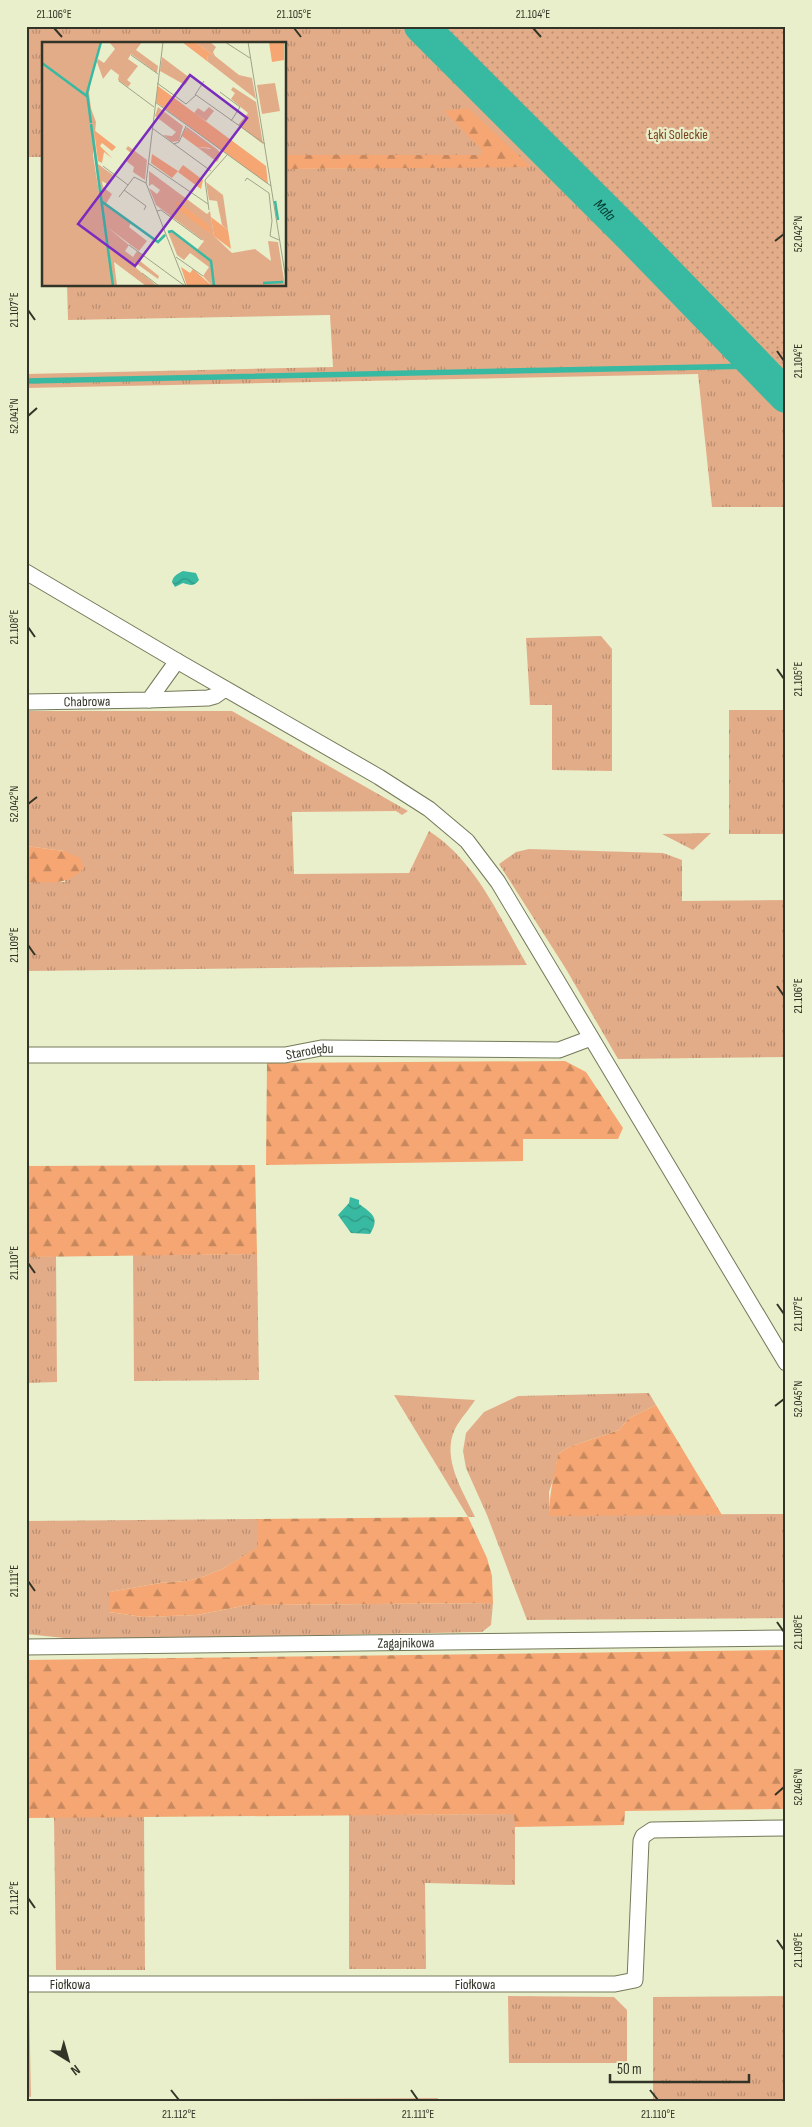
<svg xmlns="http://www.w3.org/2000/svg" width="812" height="2127" font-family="'Sofia Sans Condensed',sans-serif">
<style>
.grass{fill:url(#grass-tufts)}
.forest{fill:url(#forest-firs)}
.park{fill:url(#park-dots)}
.water{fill:url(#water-waves)}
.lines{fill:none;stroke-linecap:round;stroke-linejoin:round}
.stream{stroke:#38b9a1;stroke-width:5.5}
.river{stroke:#38b9a1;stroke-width:34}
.street-casing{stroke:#747959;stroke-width:17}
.street{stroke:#fff;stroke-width:15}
.ticks{fill:none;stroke:#313426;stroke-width:2}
.labels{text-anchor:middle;stroke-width:4.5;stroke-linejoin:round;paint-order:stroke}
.park-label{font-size:14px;fill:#78441f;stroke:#e9efcb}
.street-label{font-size:14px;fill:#313426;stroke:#e9efcb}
.water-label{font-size:15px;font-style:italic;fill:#003a30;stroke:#e9efcb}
.inset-river{fill:none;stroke:#38b9a1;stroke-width:2.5}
.inset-road{fill:none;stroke:#9fa489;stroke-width:1}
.view{fill:#7b2cbf;fill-opacity:0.15;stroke:#7b2cbf;stroke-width:2.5}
.inset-edge{fill:none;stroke:#313426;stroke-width:2.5}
.neatline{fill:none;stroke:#313426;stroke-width:2}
.ticks-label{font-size:12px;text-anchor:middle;fill:#313426}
</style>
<defs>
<pattern id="grass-tufts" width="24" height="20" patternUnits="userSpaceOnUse" patternTransform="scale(1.25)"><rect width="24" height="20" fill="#e3ac89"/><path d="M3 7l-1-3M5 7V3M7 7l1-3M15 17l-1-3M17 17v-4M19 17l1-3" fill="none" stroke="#b98d70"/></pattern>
<pattern id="forest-firs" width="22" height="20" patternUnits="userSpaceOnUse" patternTransform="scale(1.25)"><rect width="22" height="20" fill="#f5a672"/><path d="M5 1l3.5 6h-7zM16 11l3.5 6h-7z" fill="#c7885d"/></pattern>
<pattern id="park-dots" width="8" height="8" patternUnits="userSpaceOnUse" patternTransform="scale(1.25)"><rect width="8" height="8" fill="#e3ac89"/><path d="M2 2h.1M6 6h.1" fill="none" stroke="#b98d70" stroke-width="1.8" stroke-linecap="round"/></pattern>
<pattern id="water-waves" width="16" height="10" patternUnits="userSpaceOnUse" patternTransform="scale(1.25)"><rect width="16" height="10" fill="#38b9a1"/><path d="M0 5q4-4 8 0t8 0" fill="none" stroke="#309783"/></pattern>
</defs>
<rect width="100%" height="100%" fill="#e9efcb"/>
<g class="grass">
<polygon points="26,26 432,26 786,186 786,507 712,507 698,374 26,388 26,374 333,367 330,315 68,320 67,285 285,285 285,169 530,166 445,111 482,149 481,155 285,155 285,44 44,44 44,157 26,157"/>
<polygon points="601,636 612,649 612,771 552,770 552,705 530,705 526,638"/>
<rect x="729" y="710" width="57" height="124"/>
<path d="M26 711H232L408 811 402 815 396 811 292 812 294 874 409 873 429 831C476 861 500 918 527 965L26 971V882H65L64 851 26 846Z"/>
<polygon points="711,833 693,850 662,834"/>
<polygon points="529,849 663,853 682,860 682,901 786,900 786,1057 618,1059 566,969 499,864 516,852"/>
<polygon points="257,1254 259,1380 134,1381 133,1255"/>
<polygon points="56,1256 57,1382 26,1383 26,1257"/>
<polygon points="649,1393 656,1405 629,1418 619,1430 569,1447 558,1454 555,1474 549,1492 550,1515 786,1514 786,1618 527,1620 487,1515 466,1468 463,1451 466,1433 484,1412 518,1396"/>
<path d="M394 1395 475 1400C469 1410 460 1419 455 1429 441 1458 463 1491 475 1517H468Z"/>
<polygon points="258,1519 259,1547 222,1569 205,1576 187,1581 160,1583 109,1592 109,1612 143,1617 197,1615 248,1605 493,1603 491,1625 482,1632 119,1639 83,1640 26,1634 26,1521"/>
<polygon points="515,1814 515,1885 425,1883 426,1969 349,1969 349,1815"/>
<polygon points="144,1816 145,1970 56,1970 54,1817"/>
<polygon points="508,1996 614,1997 627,2010 627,2063 509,2063"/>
<polygon points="786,1996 786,2101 653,2101 653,1997"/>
<polygon points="26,1998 29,1998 31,2097 26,2096"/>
<polygon points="438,2098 438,2101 235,2101 235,2099"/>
</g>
<g class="forest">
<polygon points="468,108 531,167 285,169 285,155 481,155 481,149 444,111"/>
<path d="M26 846 64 851 80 858 84 868C66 887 50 882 26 882Z"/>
<polygon points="565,1061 586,1072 623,1128 618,1139 523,1139 523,1161 266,1165 267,1063"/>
<polygon points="255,1165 257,1254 26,1257 26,1166"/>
<path d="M656 1405 722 1515 550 1516C548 1494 555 1475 558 1454L569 1447 619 1430 629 1418Z"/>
<polygon points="468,1517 487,1558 492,1576 493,1603 248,1605 197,1615 143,1617 109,1612 109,1592 160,1583 187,1581 205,1576 222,1569 258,1547 258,1519"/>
<polygon points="786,1650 786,1809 625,1811 624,1825 515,1827 514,1814 26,1818 26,1660"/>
</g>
<polygon class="park" points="411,26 786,26 786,387"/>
<g class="water">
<path d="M183 571 196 573 199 580C194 587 190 585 183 583L175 587 172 582C173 576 177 574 183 571Z"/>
<path d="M350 1197 359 1200V1204C373 1214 380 1218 370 1234L351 1233 338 1215 349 1203Z"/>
</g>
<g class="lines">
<polyline class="stream" points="26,381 756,366"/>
<path class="river" id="s1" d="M421 26 632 237 786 396"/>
<defs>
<g id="street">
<polyline points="26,572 177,661 379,777 429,809 467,841 498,882 786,1363"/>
<polyline points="149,700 208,698 215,696 225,689"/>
<path id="s2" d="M26 702 149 700 177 661"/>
<path id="s3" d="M26 1055H285L321 1048 559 1050 591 1038"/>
<path id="s4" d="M26 1647 786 1638"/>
<path id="s5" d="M26 1984H615L635 1980 641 1841 643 1836 652 1830 786 1828"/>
</g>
</defs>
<use href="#street" class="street-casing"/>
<use href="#street" class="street"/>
</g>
<path class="ticks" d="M54 28 62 37M294 28 301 37M533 28 541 37M775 241 784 234M28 310 35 320M777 351 784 361M28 416 37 408M28 627 35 637M777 669 784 679M28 804 37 797M28 945 35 955M777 986 784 996M28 1263 35 1273M777 1304 784 1314M775 1406 784 1399M28 1581 35 1591M777 1622 784 1632M775 1795 784 1787M28 1898 35 1908M777 1940 784 1950M171 2090 179 2100M411 2090 418 2100M650 2090 658 2100"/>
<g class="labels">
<g class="park-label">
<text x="678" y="139">Łąki Soleckie</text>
</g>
<g class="street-label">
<text dy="5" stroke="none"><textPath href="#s2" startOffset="61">Chabrowa</textPath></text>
<text dy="5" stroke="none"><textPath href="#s3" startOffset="284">Starodębu</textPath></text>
<text dy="5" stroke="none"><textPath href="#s4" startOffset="380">Zagajnikowa</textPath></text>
<text dy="5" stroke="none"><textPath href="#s5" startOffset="44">Fiołkowa</textPath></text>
<text dy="5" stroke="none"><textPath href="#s5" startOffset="449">Fiołkowa</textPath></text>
</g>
<g class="water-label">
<text dy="5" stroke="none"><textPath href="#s1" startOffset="260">Mała</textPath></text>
</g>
</g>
<g transform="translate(42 42)">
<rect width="244" height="244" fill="#e9efcb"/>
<path d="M67 0H100L94 8 116 24 115 31 89 12 86 17 96 24 85 38 89 41 86 45 76 38 77 33 69 27 61 37 55 20 56 17 62 21 73 7ZM153 0H168L174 5 171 10 173 14 197 33 210 36 214 57 165 19 166 13H171ZM50 29 47 51 56 122 71 133 65 142 60 139 61 145 70 152 64 162 116 199 123 192 122 188 124 193 116 201 89 181 87 185 105 199 97 209 65 185 87 203 83 209 91 215 95 209 102 214 98 219 117 234 116 237 95 222 93 225 115 244H104L72 220 75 244H26L0 166 58 155 44 51ZM233 41 238 69 220 72 215 43ZM191 45 214 60 221 102 196 83 206 71 189 57 193 51 189 48ZM116 65 141 84 137 99 130 100 121 93 130 94 134 90 113 74ZM167 65 172 69 164 79 152 71 156 66 162 70ZM145 85 176 108 179 113 175 120 155 105 169 107 143 87ZM86 104 105 118 103 138 91 130 92 125 84 119 89 111 84 107ZM107 129 165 172 168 169 172 194 190 211 213 207 229 219 226 199 236 200 243 244H170L161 234 167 225 148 211 142 218 135 213 126 190 128 188 155 208 162 199 114 163 107 146 115 152 118 148 110 142 107 144ZM164 140 181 153 186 188 180 183 175 159 167 158Z" fill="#e3ac89"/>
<path d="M140 0H153L171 13H166L165 19ZM227 0H242V18L230 20ZM116 44 224 124 226 142 114 60ZM143 87 168 104 170 106 155 105 140 94ZM52 88 74 105 70 109 60 101 58 104 71 117 62 110 60 121 56 119ZM110 112 136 129 130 136 109 121ZM141 123 161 138 159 147 136 130ZM135 159 168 184 169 192 139 170 132 160ZM169 175 186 188 189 207 172 194ZM139 225 148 231 151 227 170 244H145Z" fill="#f5a672"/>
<path d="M0 0H59L44 53 54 80 51 113 72 244H0ZM120 15 148 36 143 43 118 29Z" fill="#e3ac89"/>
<path class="inset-river" d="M0 21 46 55M49 81 45 51 59 0M49 82 71 244M59 159 116 200 123 193M233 159 236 178M126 190 130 189 169 219 172 244M221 241 241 240"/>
<path class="inset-road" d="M121 0 104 141 144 244M183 0 208 16M206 0 244 238M89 13 116 32M77 39 112 65M115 41 144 62 154 53 223 102M178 50 198 65 189 79M153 53 162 39M113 60 229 144M110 86 169 129M132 102 137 100 144 84M106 121 166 162M61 124 86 143M203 139 205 136 227 151 230 179 228 194 237 198M82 148 104 164 102 168M77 155 92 135 104 141M167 168 163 138 185 113M115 169 119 168 160 198M87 203 143 244M134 215 161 234M100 231 117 244"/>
<path class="view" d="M148 33 205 76 93 224 36 182Z"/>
<rect width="244" height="244" class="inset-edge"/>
</g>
<rect width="812" height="2127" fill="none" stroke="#e9efcb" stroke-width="55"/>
<g transform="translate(68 2060) rotate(143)" stroke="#e9efcb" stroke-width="4" paint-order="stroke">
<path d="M0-4L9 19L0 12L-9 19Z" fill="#313426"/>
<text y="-8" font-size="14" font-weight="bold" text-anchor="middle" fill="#313426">N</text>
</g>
<path d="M610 2074v8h139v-8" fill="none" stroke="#313426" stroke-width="2.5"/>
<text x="617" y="2074" font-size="15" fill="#313426" stroke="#e9efcb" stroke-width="4" paint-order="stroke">50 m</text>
<rect x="28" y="28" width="756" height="2072" class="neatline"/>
<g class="ticks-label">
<text x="54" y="18">21.106°E</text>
<text x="294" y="18">21.105°E</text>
<text x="533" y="18">21.104°E</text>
<text transform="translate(798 234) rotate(-90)" y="4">52.042°N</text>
<text transform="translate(14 310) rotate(-90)" y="4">21.107°E</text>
<text transform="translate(798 361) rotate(-90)" y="4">21.104°E</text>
<text transform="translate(14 416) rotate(-90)" y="4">52.041°N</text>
<text transform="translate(14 627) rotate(-90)" y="4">21.108°E</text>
<text transform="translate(798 679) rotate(-90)" y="4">21.105°E</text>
<text transform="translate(14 804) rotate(-90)" y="4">52.042°N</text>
<text transform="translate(14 945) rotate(-90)" y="4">21.109°E</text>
<text transform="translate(798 996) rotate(-90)" y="4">21.106°E</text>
<text transform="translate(14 1263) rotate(-90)" y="4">21.110°E</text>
<text transform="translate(798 1314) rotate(-90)" y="4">21.107°E</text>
<text transform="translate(798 1399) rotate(-90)" y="4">52.045°N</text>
<text transform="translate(14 1581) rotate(-90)" y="4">21.111°E</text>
<text transform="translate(798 1632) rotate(-90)" y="4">21.108°E</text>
<text transform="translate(798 1787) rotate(-90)" y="4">52.046°N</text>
<text transform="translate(14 1898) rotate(-90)" y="4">21.112°E</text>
<text transform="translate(798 1950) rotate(-90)" y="4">21.109°E</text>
<text x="179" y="2118">21.112°E</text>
<text x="418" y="2118">21.111°E</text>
<text x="658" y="2118">21.110°E</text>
</g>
</svg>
